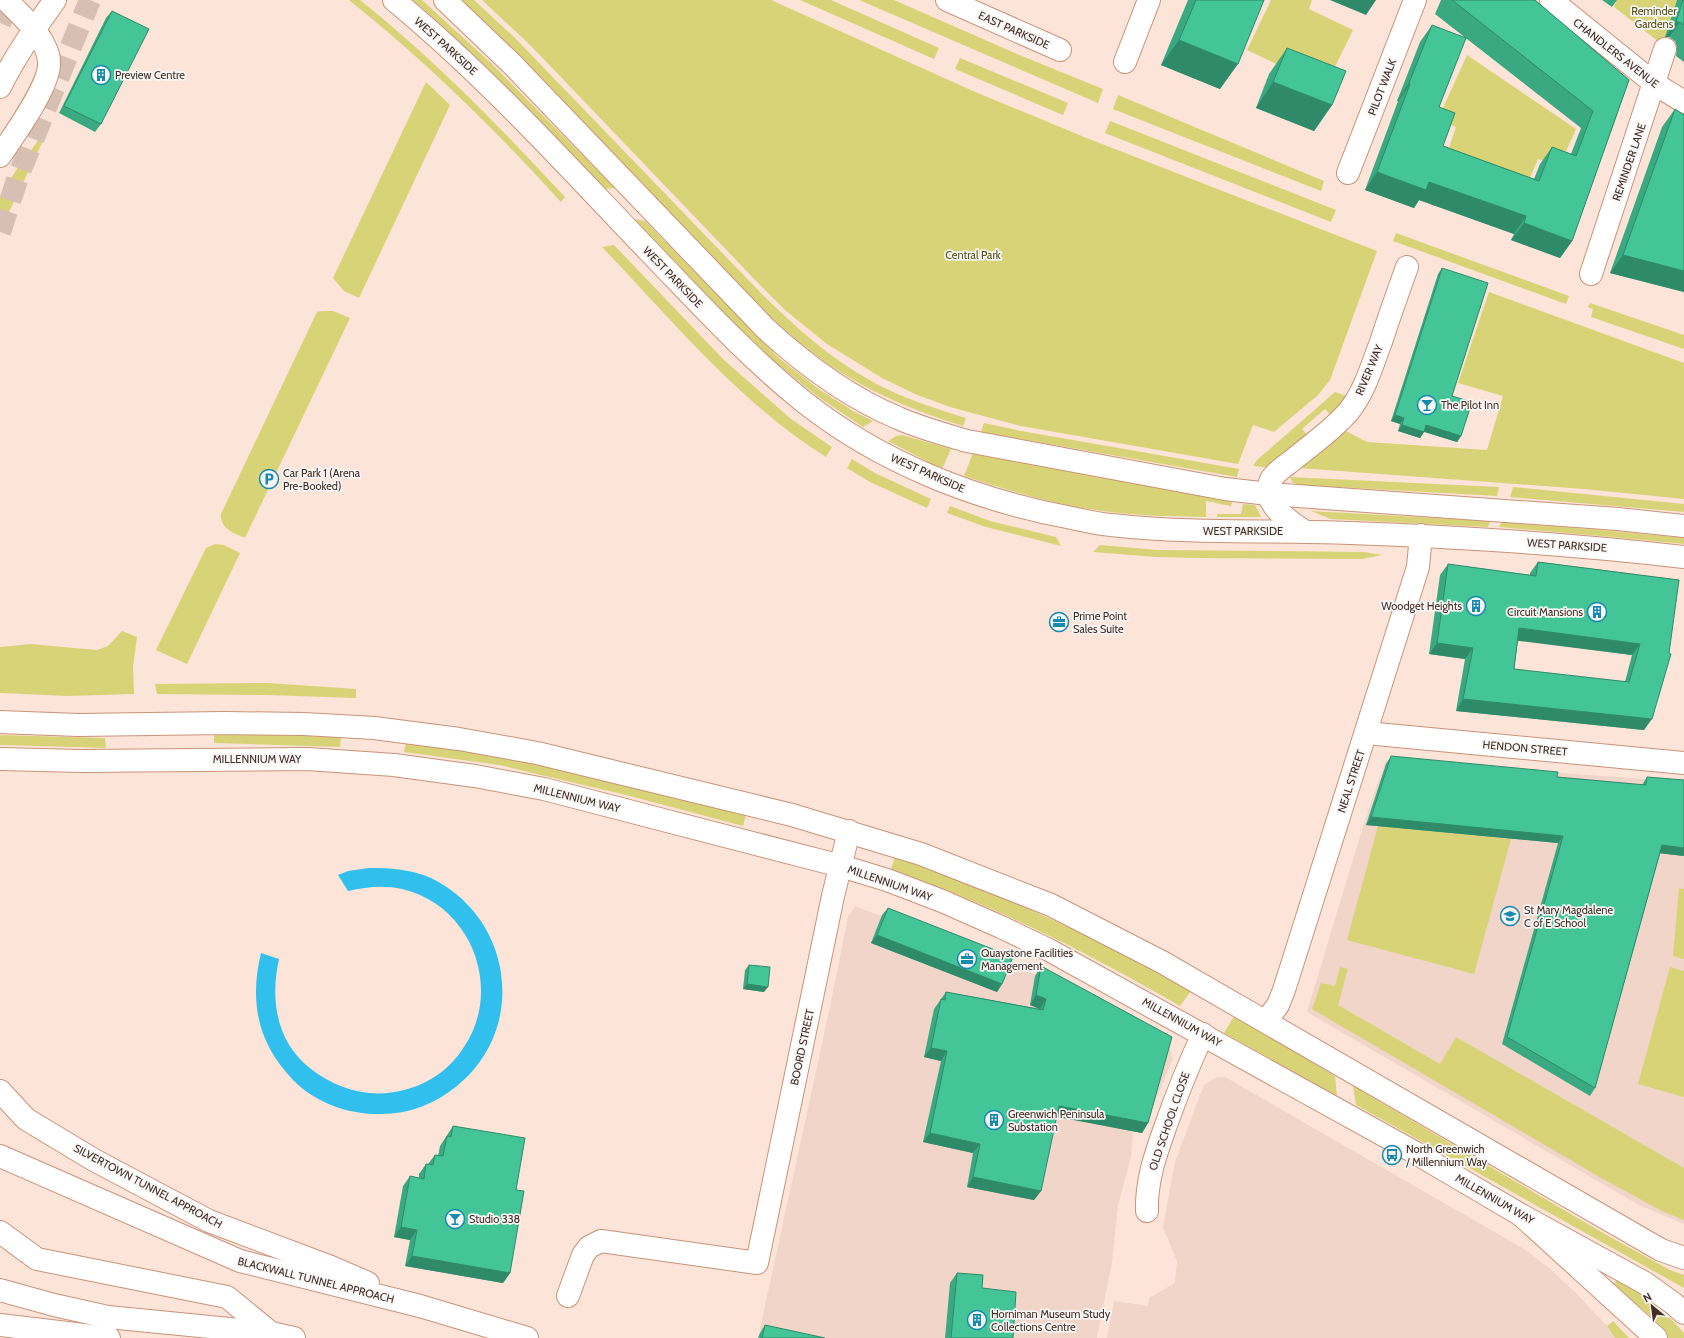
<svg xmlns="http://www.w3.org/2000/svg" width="1684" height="1338" font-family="Cabin,sans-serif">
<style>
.built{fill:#f0d5c8}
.green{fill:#d9d377}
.water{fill:#31bfee}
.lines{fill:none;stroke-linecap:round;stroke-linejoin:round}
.highway-tunnel{stroke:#d7bfb4;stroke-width:22;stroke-dasharray:22 11;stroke-linecap:butt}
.minor-casing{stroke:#ca9278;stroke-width:24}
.highway-casing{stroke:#ca9278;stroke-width:24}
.minor{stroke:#fff;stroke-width:22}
.highway{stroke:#fff;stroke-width:22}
.wall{fill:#3aa982;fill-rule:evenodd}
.shaded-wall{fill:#2f8a6a}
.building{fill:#43c597;stroke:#2f8a6a;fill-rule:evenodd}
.labels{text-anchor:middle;stroke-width:3.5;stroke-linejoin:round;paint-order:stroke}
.park-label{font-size:11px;fill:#565217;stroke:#f6f6f6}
.street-label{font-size:11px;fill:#442d23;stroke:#f6f6f6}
.poi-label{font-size:11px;fill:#442d23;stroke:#f6f6f6;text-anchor:start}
</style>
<rect width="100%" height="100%" fill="#fce4d8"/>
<g class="built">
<polygon points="1386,760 1684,782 1684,1224 1639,1205 1307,1012 1365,820"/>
<polygon points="855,906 955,945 1075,989 1166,1038 1173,1058 1142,1133 1133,1131 1131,1157 1118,1205 1112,1262 1097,1338 758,1338 828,1016 848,917"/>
<polygon points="1217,1077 1225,1077 1524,1249 1549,1268 1575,1292 1607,1326 1615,1338 1107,1338 1114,1301 1148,1306 1149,1298 1175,1283 1177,1261 1163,1227 1175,1162 1204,1085"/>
</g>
<g class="green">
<path d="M349 0H360C435 60 500 127 565 197L561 202C495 129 425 61 349 0Z"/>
<path d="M413 0H422L492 64 615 188 605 189C544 123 481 59 413 0Z"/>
<path d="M459 0H474L516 39 757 289C792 324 829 358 873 382 902 398 934 408 966 418L963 426C908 409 854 386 808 349 748 302 694 238 642 183 582 121 521 60 459 0Z"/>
<polygon points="482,0 771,0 973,91 1084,137 1377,251 1330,380 1318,395 1274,432 1253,425 1238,464 1021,426 950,407 915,394 882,378 827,344 785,310 759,284 558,74 527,42"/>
<polygon points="800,0 831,0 939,48 934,59"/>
<polygon points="859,0 894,0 1017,54 1103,89 1098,103"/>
<polygon points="1271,0 1312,0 1309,9 1353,30 1325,87 1247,50"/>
<polygon points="1617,0 1677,0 1663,45 1614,7"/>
<polygon points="1467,55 1576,129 1560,165 1538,159 1524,192 1445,160 1456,127 1438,119"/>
<polygon points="960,58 1068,103 1063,115 955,69"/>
<polygon points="426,82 450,105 359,298 344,291 333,278"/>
<polygon points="1118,95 1324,181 1321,191 1113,109"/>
<polygon points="1110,121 1336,210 1331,222 1105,133"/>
<polygon points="52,122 0,231 0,196 17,169"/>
<polygon points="634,219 645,221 780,359 820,390 853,411 873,421 863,427 817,396 776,363 745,334"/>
<polygon points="1396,233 1569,296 1566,304 1393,241"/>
<path d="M614 245 724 360 791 419 832 447 826 457C739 403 672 320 602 247Z"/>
<polygon points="1489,292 1684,363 1684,499 1584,489 1299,468 1344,430 1367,442 1487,450 1503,396 1458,383"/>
<polygon points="1590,303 1684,335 1684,349 1591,317 1593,309 1588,307"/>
<path d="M322 311H333L350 318 245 538C234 533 220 529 221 514L317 312Z"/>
<polygon points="1335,392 1350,397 1332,417 1325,409 1302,429 1309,437 1272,468 1253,466 1257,460"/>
<polygon points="984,423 1021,431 1239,469 1237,477 981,432"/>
<polygon points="902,435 951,449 942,469 888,441 896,436"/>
<path d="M973 453 1232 502 1231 506 1206 501V517C1169 516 1132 516 1096 510 1051 504 1007 490 964 476Z"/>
<polygon points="852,459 875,473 931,499 927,508 870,482 847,468"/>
<polygon points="1290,477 1499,487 1497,496 1300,485 1292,482"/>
<polygon points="1513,487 1684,504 1684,512 1510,497"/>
<polygon points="1243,504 1255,505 1261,517 1217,517 1217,514 1241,514"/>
<polygon points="950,506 990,521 1056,537 1061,546 986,527 947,513"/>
<polygon points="1311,511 1490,521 1488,527 1331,519"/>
<polygon points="1502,522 1614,531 1684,538 1684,544 1612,537 1499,527"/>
<polygon points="215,544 224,545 240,553 187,664 156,650 206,548"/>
<polygon points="1100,545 1158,550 1364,552 1382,555 1362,559 1198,558 1156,557 1093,552"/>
<polygon points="122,631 137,637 133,667 134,694 68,696 0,693 0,647 30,644 97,650 108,646"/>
<polygon points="268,683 356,689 356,698 267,695 157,694 155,684"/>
<polygon points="214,733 341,737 340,747 214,743"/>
<polygon points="0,735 105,738 106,748 0,745"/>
<polygon points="406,742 499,756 587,775 746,815 743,826 626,795 499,765 404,752"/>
<polygon points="1378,826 1511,839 1474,974 1347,940"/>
<path d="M895 857C941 874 988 892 1033 911 1087 935 1139 962 1191 991L1180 1006C1131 978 1082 951 1031 927 985 905 938 887 891 869Z"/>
<polygon points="1679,888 1684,889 1684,959 1673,956"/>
<polygon points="1340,967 1348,969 1338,1005 1440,1064 1456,1037 1684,1168 1684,1220 1662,1211 1603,1179 1312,1009 1321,983 1335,986"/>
<polygon points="1670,967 1684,971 1684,1097 1638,1084"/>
<polygon points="1234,1016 1335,1076 1337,1096 1224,1033"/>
<polygon points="1353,1086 1610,1237 1670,1270 1684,1275 1684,1288 1356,1105"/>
<path d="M1619 1278C1643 1295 1665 1311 1684 1333V1338H1669L1648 1314 1613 1285Z"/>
<polygon points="1613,1321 1629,1338 1615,1338 1607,1326"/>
</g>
<path class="water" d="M369 868C390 868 411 869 431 878 513 918 528 1028 457 1086 435 1104 409 1114 381 1114 350 1115 316 1103 294 1081 258 1044 249 1003 261 953L279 959C270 1000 276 1042 311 1069 338 1090 371 1099 404 1090 429 1084 450 1069 464 1047 503 989 472 905 402 889 384 885 366 887 348 891L338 875 348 871Z"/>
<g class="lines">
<g class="highway-tunnel">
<polyline points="0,23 10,0"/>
<polyline points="0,232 19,174 90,0"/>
</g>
<defs>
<g id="minor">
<path d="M394 0C492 81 576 176 664 267 709 314 753 361 804 402 880 462 973 499 1067 517 1082 520 1097 524 1111 525 1190 534 1270 530 1350 533 1461 537 1573 544 1684 557"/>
<path d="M445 0 513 65 765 328C805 365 848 397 898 418 920 428 944 434 967 441L1225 489 1269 494 1618 519 1684 526"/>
<polyline points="947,0 1060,50"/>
<polyline points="1551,0 1655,84 1684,102"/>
<polyline points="1125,62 1149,0"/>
<path d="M0 87C15 56 35 28 55 0"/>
<path d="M0 156C13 136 51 85 49 62 49 58 47 51 45 47 37 29 19 13 6 0"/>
<polyline points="1348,173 1415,0"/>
<polyline points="1591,274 1665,49"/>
<path d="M1304 531C1289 521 1262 504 1270 482 1273 473 1287 465 1294 459 1312 444 1334 429 1349 411 1365 391 1372 365 1381 342 1389 317 1398 292 1407 267"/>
<polyline points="0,722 78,725 224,723 304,724 374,728 459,739 537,753 792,815 921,854 1051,905 1162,962 1661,1250 1684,1258"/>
<polyline points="1366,733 1684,763"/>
<polyline points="0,759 81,761 307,759 394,765 475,776 544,789 841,866 887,880 942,901 1001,927 1049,950 1414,1152 1521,1215 1645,1283 1674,1304 1684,1313"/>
<polyline points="1266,1021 1278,1005 1284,990 1418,567 1421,535"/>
<path d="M1147 1211C1146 1180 1156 1153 1166 1125 1177 1094 1189 1064 1203 1034"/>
<polyline points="568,1296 583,1255 589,1247 601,1241 757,1263 833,896 849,831"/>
<polyline points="0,1325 109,1338"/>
</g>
<g id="highway">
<polyline points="0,1091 26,1119 94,1160 209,1221 331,1267 368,1283"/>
<polyline points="0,1156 240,1261 420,1306 527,1338"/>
<polyline points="1521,1215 1656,1338"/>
<polyline points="0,1232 37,1259 227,1297 271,1333"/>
<polyline points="0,1290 54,1305 108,1317 271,1333 294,1338"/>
</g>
</defs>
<use href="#minor" class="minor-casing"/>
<use href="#highway" class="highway-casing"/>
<use href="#minor" class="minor"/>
<use href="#highway" class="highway"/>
</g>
<g class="wall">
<polygon points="1188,0 1264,0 1220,89 1161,65"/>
<polygon points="1441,0 1535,0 1629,80 1572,241 1560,258 1511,240 1514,234 1419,200 1414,208 1365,190 1398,101 1397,101 1420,42 1432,25 1443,146 1534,179 1540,164 1552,147 1571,154 1581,128 1435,14"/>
<polygon points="1602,0 1617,0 1612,7"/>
<polygon points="1677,0 1684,0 1684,62 1676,56 1677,47 1675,41 1669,37 1665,37"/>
<polygon points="112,11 101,124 95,132 59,113 106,18"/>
<polygon points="1287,48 1332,105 1314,131 1256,108 1269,74"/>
<polygon points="1675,109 1684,292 1610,273 1662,127"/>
<polygon points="1442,268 1452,396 1461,436 1457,442 1424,432 1420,438 1398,431 1400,424 1391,421 1438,274"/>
<path d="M1538 562 1679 580 1644 730 1456 711 1465 659 1429 654 1440 575 1448 564 1530 575V573ZM1518 640 1632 655 1625 682 1514 669Z"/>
<polygon points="1391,756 1557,777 1642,785 1647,777 1684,856 1660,853 1595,1088 1590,1096 1502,1044 1558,843 1366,825 1386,764"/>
<polygon points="888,908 1002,984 997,992 871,943 882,915"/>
<polygon points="749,965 764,992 743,989 745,970"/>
<polygon points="1041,966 1148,1123 1142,1133 1056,1116 1041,1191 1034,1200 967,1187 973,1153 923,1142 941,1061 924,1057 934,1009 946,992 1040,1009 1030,1005 1035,976"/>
<polygon points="453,1126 516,1190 510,1273 503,1283 405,1266 410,1240 394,1237 403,1186 410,1176 419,1178 419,1174 426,1164 428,1164 435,1155 438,1156 440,1146"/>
<polygon points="957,1273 982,1288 1013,1338 945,1338 950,1283"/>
<polygon points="765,1325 825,1338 758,1338 760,1333"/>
</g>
<g class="shaded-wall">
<polygon points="1330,0 1376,0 1366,15"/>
<polygon points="1676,22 1680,22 1669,37 1665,37"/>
<polygon points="1179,40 1238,64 1220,89 1161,65"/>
<polygon points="1273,82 1332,105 1314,131 1256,108"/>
<polygon points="1409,83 1410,84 1398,101 1397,101"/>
<polygon points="1377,172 1429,182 1526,216 1514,234 1419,200 1414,208 1365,190"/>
<polygon points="1524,223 1572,241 1560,258 1511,240"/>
<polygon points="1623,255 1684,271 1684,292 1610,273"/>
<polygon points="1395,415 1404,418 1400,424 1391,421"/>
<polygon points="1402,425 1424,432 1420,438 1398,431"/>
<polygon points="1426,425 1461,436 1457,442 1422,431"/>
<polygon points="1519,628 1640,644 1632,655 1511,640"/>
<polygon points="1437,643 1473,648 1465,659 1429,654"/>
<polygon points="1463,699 1652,719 1644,730 1456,711"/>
<polygon points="1371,817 1563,836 1558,843 1366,825"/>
<polygon points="1662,845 1684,848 1684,856 1657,853"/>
<polygon points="877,935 1002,984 997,992 871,943"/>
<polygon points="747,984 768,987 764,992 743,989"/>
<polygon points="1036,995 1046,999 1040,1009 1030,1005"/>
<polygon points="931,1048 947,1051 941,1061 924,1057"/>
<polygon points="1059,1106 1148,1123 1142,1133 1052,1116"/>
<polygon points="930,1133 980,1144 973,1153 923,1142"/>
<polygon points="973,1177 1041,1191 1034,1200 967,1187"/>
<polygon points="401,1227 417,1230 410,1240 394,1237"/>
<polygon points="412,1256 510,1273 503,1283 405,1266"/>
</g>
<g class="building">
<polygon points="1196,0 1264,0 1238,64 1179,40"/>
<polygon points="1452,0 1535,0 1629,80 1572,241 1524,223 1526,216 1429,182 1426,190 1377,172 1410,84 1409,83 1432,25 1466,38 1439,107 1455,113 1443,146 1539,181 1552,147 1576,156 1593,111"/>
<polygon points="1683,0 1684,0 1684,25 1680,22 1676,22"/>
<polygon points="112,11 149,29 101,124 64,106"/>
<polygon points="1287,48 1346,71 1332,105 1273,82"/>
<polygon points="1675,109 1684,115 1684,271 1623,255"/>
<polygon points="1442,268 1488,283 1452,396 1472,402 1461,436 1426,425 1424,432 1402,425 1404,418 1395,415"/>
<path d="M1538 562 1679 580 1669 653 1671 654 1652 719 1463 699 1473 648 1437 643 1448 564 1536 576ZM1519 628 1640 644 1629 682 1514 669Z"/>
<polygon points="1391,756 1558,772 1557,777 1646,785 1647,777 1684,780 1684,848 1662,845 1595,1088 1507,1037 1563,836 1371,817"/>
<polygon points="888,908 1013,957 1002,984 877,935"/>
<polygon points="749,965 770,967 768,987 747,984"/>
<polygon points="1041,966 1172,1037 1148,1123 1059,1106 1041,1191 973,1177 980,1144 930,1133 947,1051 931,1048 941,999 945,1000 946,992 1043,1010 1046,999 1036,995"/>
<polygon points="453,1126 525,1138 516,1190 524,1191 510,1273 412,1256 417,1230 401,1227 410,1176 424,1179 426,1164 433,1165 435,1155 443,1156 447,1136 451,1137"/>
<polygon points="957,1273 983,1275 982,1288 1016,1292 1013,1338 951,1338"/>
<polygon points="765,1325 825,1338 762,1338"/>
</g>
<defs>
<symbol id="building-ring" viewBox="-11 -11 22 22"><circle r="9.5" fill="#f6f6f6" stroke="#1589ae" stroke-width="1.5"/><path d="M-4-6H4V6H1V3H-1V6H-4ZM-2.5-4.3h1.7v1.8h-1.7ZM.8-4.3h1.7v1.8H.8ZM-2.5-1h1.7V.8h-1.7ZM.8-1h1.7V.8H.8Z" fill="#1589ae"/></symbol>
<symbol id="bar-ring" viewBox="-11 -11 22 22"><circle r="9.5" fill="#f6f6f6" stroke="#1589ae" stroke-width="1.5"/><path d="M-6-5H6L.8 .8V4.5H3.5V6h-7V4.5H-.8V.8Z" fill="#1589ae"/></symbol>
<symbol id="parking-ring" viewBox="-11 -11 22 22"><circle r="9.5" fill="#f6f6f6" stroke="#1589ae" stroke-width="1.5"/><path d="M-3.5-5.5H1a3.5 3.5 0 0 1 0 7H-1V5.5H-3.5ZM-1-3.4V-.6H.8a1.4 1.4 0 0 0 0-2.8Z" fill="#1589ae"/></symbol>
<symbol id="office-ring" viewBox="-11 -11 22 22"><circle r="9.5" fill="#f6f6f6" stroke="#1589ae" stroke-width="1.5"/><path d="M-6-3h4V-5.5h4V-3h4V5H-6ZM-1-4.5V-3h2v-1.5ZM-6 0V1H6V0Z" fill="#1589ae"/></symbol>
<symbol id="school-ring" viewBox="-11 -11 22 22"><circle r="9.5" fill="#f6f6f6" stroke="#1589ae" stroke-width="1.5"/><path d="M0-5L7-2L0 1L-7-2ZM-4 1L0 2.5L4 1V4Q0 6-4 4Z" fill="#1589ae"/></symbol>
<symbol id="bus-ring" viewBox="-11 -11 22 22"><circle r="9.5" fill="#f6f6f6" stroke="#1589ae" stroke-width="1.5"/><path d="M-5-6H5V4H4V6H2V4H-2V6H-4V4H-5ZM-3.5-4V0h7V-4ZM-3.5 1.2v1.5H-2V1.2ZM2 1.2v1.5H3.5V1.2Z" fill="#1589ae"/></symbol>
</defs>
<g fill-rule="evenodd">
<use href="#building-ring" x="90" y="64" width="22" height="22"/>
<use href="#bar-ring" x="1416" y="394" width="22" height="22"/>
<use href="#parking-ring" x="258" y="468" width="22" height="22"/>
<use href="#building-ring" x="1465" y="595" width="22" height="22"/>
<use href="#building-ring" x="1586" y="601" width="22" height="22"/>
<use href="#office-ring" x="1048" y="611" width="22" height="22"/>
<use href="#school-ring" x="1499" y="905" width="22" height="22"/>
<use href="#office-ring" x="956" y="948" width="22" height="22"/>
<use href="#building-ring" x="983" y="1109" width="22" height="22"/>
<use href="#bus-ring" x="1381" y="1144" width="22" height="22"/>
<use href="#bar-ring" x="444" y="1208" width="22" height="22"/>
<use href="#building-ring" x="966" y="1309" width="22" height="22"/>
</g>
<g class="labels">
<g class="park-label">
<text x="1654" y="15">Reminder<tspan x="1654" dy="13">Gardens</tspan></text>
<text x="973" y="259">Central Park</text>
</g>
<g class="street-label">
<text transform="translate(1014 30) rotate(24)" y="4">EAST PARKSIDE</text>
<text transform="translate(446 46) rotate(42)" y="4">WEST PARKSIDE</text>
<text transform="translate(1616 53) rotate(38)" y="4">CHANDLERS AVENUE</text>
<text transform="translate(1382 87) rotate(-69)" y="4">PILOT WALK</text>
<text transform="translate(1629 162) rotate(-71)" y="4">REMINDER LANE</text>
<text transform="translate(673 277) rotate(46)" y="4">WEST PARKSIDE</text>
<text transform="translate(1369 370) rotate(-67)" y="4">RIVER WAY</text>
<text transform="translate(928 473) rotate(24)" y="4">WEST PARKSIDE</text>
<text x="1243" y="535">WEST PARKSIDE</text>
<text transform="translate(1567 545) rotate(4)" y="4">WEST PARKSIDE</text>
<text transform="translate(1525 748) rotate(5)" y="4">HENDON STREET</text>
<text x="257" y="763">MILLENNIUM WAY</text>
<text transform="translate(1351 781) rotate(-72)" y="4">NEAL STREET</text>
<text transform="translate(577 798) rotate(14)" y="4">MILLENNIUM WAY</text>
<text transform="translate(890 883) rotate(19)" y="4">MILLENNIUM WAY</text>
<text transform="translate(1182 1022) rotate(29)" y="4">MILLENNIUM WAY</text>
<text transform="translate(802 1047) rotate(-78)" y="4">BOORD STREET</text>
<text transform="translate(1169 1121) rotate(-71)" y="4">OLD SCHOOL CLOSE</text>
<text transform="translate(148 1186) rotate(28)" y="4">SILVERTOWN TUNNEL APPROACH</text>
<text transform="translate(1495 1199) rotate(30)" y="4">MILLENNIUM WAY</text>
<text transform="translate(316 1280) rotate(14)" y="4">BLACKWALL TUNNEL APPROACH</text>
</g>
<g class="poi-label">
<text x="115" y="79">Preview Centre</text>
<text x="1441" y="409">The Pilot Inn</text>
<text x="283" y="477">Car Park 1 (Arena<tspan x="283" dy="13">Pre-Booked)</tspan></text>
<text x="1462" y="610" text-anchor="end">Woodget Heights</text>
<text x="1583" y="616" text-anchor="end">Circuit Mansions</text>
<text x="1073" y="620">Prime Point<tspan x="1073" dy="13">Sales Suite</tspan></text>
<text x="1524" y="914">St Mary Magdalene<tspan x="1524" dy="13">C of E School</tspan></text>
<text x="981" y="957">Quaystone Facilities<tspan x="981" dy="13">Management</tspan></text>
<text x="1008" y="1118">Greenwich Peninsula<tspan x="1008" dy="13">Substation</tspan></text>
<text x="1406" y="1153">North Greenwich<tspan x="1406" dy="13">/ Millennium Way</tspan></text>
<text x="469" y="1223">Studio 338</text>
<text x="991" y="1318">Horniman Museum Study<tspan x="991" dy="13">Collections Centre</tspan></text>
</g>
</g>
<g transform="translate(1652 1306) rotate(331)" stroke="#f6f6f6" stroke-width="3" paint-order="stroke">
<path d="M0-3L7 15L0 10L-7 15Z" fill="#442d23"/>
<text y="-6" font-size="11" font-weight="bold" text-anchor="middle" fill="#442d23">N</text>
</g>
</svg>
